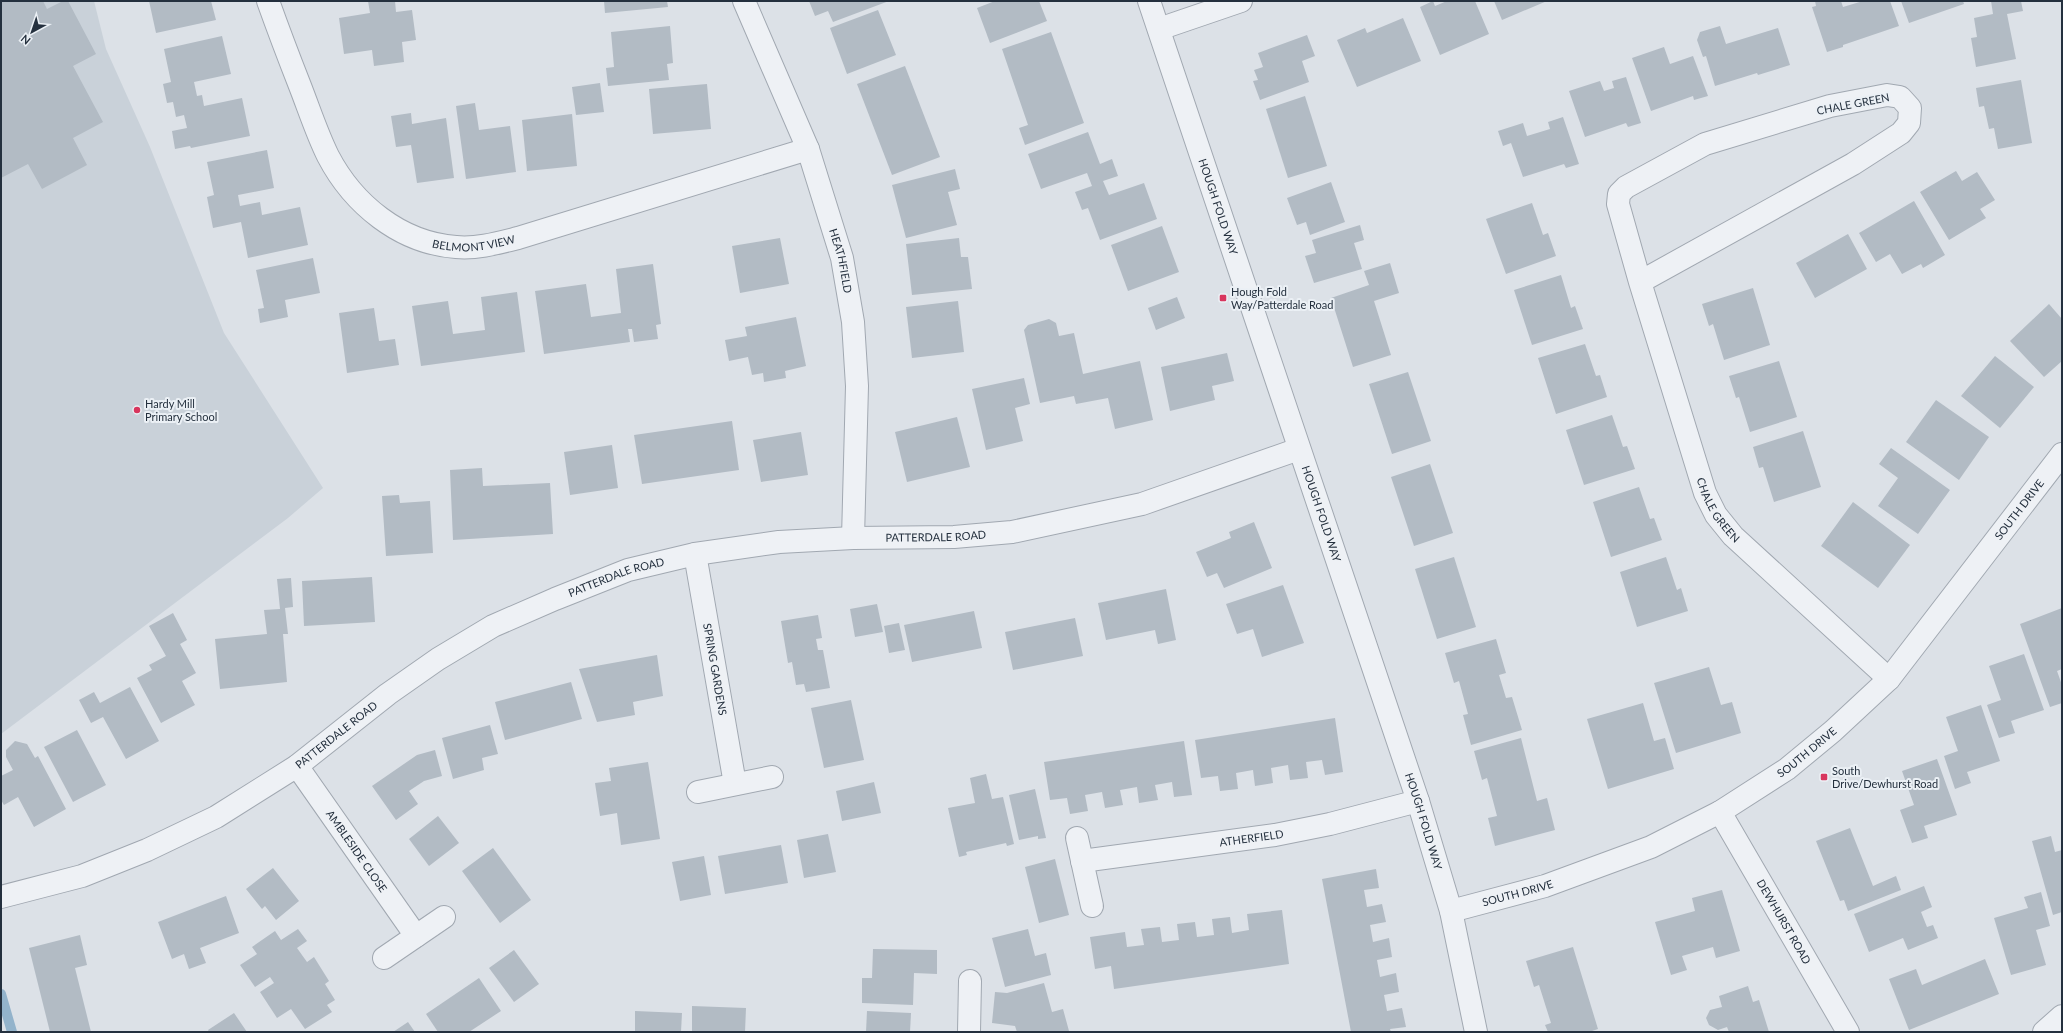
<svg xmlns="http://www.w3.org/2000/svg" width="2063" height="1033" font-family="Lato,sans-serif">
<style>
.built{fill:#c9d1d9}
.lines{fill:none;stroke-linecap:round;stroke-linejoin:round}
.stream{stroke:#93b3cb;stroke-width:10}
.building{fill:#b2bbc4}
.minor-casing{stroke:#a1a8b1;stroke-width:24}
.minor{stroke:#eef1f5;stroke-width:22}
.poi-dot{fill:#d8355d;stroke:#ebf0f5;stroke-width:1.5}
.labels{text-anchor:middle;stroke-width:4;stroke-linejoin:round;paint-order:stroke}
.street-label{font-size:11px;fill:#24303e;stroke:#ebf0f5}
.poi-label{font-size:11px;fill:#24303e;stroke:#ebf0f5;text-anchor:start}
</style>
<rect width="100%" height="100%" fill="#dce1e7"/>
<polygon class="built" points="1,1 94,1 106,49 150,147 224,333 323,488 288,518 1,734"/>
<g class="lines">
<polyline class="stream" points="1,994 12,1032"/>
</g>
<g class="building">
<polygon points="1,1 43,1 47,9 63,1 68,1 96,54 73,66 103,122 73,138 87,165 42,189 28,164 1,178"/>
<polygon points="149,1 211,1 216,20 156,33"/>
<polygon points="368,1 395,1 396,12 412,10 416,40 402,42 404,62 374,66 372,50 344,54 339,18 370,13"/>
<polygon points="604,1 667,1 668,7 605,13"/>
<polygon points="809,1 889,1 833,22 828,11 815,16"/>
<polygon points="995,1 1039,1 1047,21 990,43 977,8"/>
<polygon points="1433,1 1435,6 1447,1 1475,1 1489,34 1440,55 1420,7"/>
<polygon points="1494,1 1547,1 1502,20"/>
<polygon points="1815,1 1841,1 1843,7 1863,1 1890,1 1899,26 1843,45 1843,47 1827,52 1812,7 1816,6"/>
<polygon points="1901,1 1963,1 1964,4 1909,23"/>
<polygon points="1991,1 2021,1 2023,11 2007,14 2016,59 1976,67 1971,38 1977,37 1974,18 1993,14"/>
<polygon points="878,10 896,55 847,74 830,28"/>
<polygon points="1403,18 1421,61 1357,87 1337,40 1365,28 1367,33"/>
<polygon points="670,26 673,63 667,64 669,80 608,86 606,68 614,67 611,32"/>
<polygon points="1720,26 1726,44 1778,28 1790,65 1758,75 1757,73 1715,86 1706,56 1703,57 1697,40 1700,32"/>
<polygon points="1051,32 1084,123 1025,145 1019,128 1028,125 1002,49"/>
<polygon points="1307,35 1315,56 1302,61 1309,82 1260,100 1253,81 1258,80 1254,70 1263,67 1258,53"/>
<polygon points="222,36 231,74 194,82 197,96 202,95 204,106 242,98 250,136 191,148 190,146 175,149 172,131 187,128 184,115 176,117 173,102 167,103 163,84 171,82 164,49"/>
<polygon points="1664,47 1670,64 1693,56 1708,96 1694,100 1693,96 1651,111 1632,58"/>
<polygon points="905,66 940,157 892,175 857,84"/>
<polygon points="1626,77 1641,123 1628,127 1626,123 1585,137 1569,91 1600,81 1604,91 1614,88 1612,81"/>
<polygon points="2021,80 2032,143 1998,149 1994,128 1989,129 1984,106 1979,107 1976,88"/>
<polygon points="600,83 604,112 576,115 572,87"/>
<polygon points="707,84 711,129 653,134 649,89"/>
<polygon points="1305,96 1327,166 1288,178 1266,109"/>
<polygon points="475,103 479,130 510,126 516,172 466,179 456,106"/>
<polygon points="411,113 412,124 446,118 454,178 417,183 411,145 396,147 391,116"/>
<polygon points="572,114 577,166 527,171 522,120"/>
<polygon points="1563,117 1579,164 1566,168 1564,164 1523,177 1511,143 1503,146 1498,131 1523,123 1527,136 1550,129 1548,122"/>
<polygon points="1088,132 1100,164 1112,159 1118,176 1103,181 1109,195 1144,183 1157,219 1100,240 1088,208 1082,210 1075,192 1092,186 1087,173 1041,189 1028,154"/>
<polygon points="267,150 274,188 238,195 240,206 260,202 262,215 300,207 308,245 248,258 241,222 213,228 207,197 214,195 207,162"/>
<polygon points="955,169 960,189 948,192 957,225 906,238 892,185"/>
<polygon points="1956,171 1962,181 1977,172 1995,200 1980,209 1986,218 1949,240 1920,192"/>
<polygon points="1331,182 1345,222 1310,235 1306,222 1297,225 1287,198"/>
<polygon points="1914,201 1945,255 1923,268 1921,264 1902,274 1890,254 1876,262 1859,233"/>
<polygon points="1532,203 1543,235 1548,233 1556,256 1506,274 1486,219"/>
<polygon points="1360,225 1364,240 1354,243 1362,269 1314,283 1305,256 1316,253 1312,240"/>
<polygon points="1162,226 1179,272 1128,291 1111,245"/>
<polygon points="1848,234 1867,269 1815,298 1796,263"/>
<polygon points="780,238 789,284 740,293 732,246"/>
<polygon points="959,238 961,257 968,257 972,289 912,295 906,244"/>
<polygon points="313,258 320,293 285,300 288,317 260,323 258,309 264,308 256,270"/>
<polygon points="1390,263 1399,293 1374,301 1391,355 1353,367 1331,298 1369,285 1364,271"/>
<polygon points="653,264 661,324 656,325 658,339 634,342 632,329 628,329 630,342 544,354 535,291 586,284 591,317 621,313 616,269"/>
<polygon points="1561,275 1571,308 1575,306 1583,329 1532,345 1514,290"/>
<polygon points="1753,288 1770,345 1724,360 1713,324 1709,326 1702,304"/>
<polygon points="517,292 525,352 421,366 412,306 448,301 453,334 485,330 481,297"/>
<polygon points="1177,297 1185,318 1156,330 1148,308"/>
<polygon points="958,301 964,352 912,358 906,307"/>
<polygon points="2049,304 2062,319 2062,361 2044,377 2010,341"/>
<polygon points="374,308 379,341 395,339 399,365 347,373 339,313"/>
<polygon points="796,317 806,366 785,371 786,378 764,382 763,373 752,375 748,357 729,361 725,340 747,336 745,327"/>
<polygon points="1049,319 1056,323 1059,336 1074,333 1083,374 1140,361 1153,420 1115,429 1108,398 1076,404 1074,396 1040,403 1024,330 1028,325"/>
<polygon points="1585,344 1596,376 1600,375 1607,397 1556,414 1538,358"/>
<polygon points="1227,353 1234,381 1212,386 1215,400 1170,411 1161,367"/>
<polygon points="1995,356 2034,387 2000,428 1961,396"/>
<polygon points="1779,361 1797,417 1750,432 1739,397 1736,398 1729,376"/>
<polygon points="1408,372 1431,441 1392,454 1369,384"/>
<polygon points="1024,378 1030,404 1015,408 1023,441 986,450 972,389"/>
<polygon points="1936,400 1989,437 1959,480 1906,442"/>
<polygon points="1612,415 1623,447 1627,446 1635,469 1584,485 1566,430"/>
<polygon points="957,417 970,467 907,482 895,432"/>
<polygon points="732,421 739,470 642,484 634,435"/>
<polygon points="1803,431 1821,487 1774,502 1763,467 1759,468 1753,447"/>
<polygon points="801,432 808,475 761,482 753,440"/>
<polygon points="612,445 618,488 570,495 564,452"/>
<polygon points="1891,448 1950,490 1918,534 1878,506 1898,478 1879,464"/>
<polygon points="1430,464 1453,533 1414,546 1391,477"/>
<polygon points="482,468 483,486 550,483 553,534 453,540 450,470"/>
<polygon points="1639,487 1650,519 1654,518 1662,540 1611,557 1593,502"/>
<polygon points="399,495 400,503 430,501 433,553 386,556 382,496"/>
<polygon points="1853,502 1910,545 1878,588 1821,546"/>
<polygon points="1254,522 1272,568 1224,588 1217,573 1207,577 1196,552 1231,538 1229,532"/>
<polygon points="1454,557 1476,627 1437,639 1415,569"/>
<polygon points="1666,557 1677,590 1681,588 1688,611 1637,627 1620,572"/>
<polygon points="372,577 375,622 304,626 302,581"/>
<polygon points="291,578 293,607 285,608 288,634 283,634 287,682 220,689 215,639 267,634 264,610 280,609 277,579"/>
<polygon points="1283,585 1304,643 1262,657 1253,629 1237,634 1226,604"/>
<polygon points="1166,589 1176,640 1158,644 1155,630 1106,640 1098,603"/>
<polygon points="877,604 883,632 855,637 850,609"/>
<polygon points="2062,608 2062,669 2057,671 2062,685 2062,703 2050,707 2020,624"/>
<polygon points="974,611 982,648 912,662 904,625"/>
<polygon points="173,613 187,640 180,644 196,673 182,681 195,705 161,723 137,678 152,670 149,665 166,656 149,626"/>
<polygon points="818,615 822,638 816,639 818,650 823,650 830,688 806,692 804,684 796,685 792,662 788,663 781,621"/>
<polygon points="1075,618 1083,656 1013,670 1005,632"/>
<polygon points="899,623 905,650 889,653 884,626"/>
<polygon points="1496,639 1506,673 1499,675 1506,698 1512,697 1522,730 1471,745 1463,715 1468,714 1459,681 1454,683 1445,653"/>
<polygon points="2024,654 2044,710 2011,721 2015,733 1999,738 1987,705 2001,700 1989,666"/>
<polygon points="657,655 663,696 633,702 635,715 597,722 579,669"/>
<polygon points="1709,667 1721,705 1732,702 1741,733 1676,753 1654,683"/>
<polygon points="571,682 582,719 505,740 495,702"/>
<polygon points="130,687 159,741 126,759 103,717 91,723 79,700 94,692 100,703"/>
<polygon points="851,700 864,760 824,768 811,708"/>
<polygon points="1643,703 1654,741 1665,738 1674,769 1608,789 1587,719"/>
<polygon points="1981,705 2000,761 1967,772 1971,783 1955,789 1944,756 1958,751 1946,717"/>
<polygon points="1335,718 1343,772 1325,775 1322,760 1306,762 1308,778 1290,780 1288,765 1271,768 1273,783 1255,786 1253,770 1236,773 1238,789 1220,791 1218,776 1201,778 1195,740"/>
<polygon points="490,725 498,754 482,758 484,770 453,779 442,738"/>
<polygon points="77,730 106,785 73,802 44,747"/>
<polygon points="1521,738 1537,801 1547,798 1555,830 1495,846 1488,818 1497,816 1487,778 1482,780 1474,751"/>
<polygon points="15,741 27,744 35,758 38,756 66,809 34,827 18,797 4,805 1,800 1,776 13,770 6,757 6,750"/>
<polygon points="1184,741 1192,795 1174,797 1172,782 1155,785 1158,800 1139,803 1137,787 1120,790 1123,805 1105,808 1102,792 1085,795 1088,811 1070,814 1067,798 1050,800 1044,762"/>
<polygon points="435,750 442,776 424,781 409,791 418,804 396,820 372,786 417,755"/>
<polygon points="1937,759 1957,815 1924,826 1928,838 1912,843 1900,810 1914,805 1902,771"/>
<polygon points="648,762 660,839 621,845 617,813 600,816 595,783 611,781 609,768"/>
<polygon points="986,774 992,799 1003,797 1014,844 1007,846 1006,843 966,852 967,855 959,857 948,808 975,803 970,778"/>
<polygon points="874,782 881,813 842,821 836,791"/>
<polygon points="1035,789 1046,838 1038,839 1038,836 1019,840 1009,795"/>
<polygon points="438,816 459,843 429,866 409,839"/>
<polygon points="1850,828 1873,886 1896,876 1901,890 1848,911 1844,900 1840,901 1816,841"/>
<polygon points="828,834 836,872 804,878 797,840"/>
<polygon points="2051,836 2055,852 2062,850 2062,912 2053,915 2032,841"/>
<polygon points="781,845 788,883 725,894 718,856"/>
<polygon points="493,848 531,900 500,923 462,871"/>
<polygon points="704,856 711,895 680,901 672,862"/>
<polygon points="1055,859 1069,915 1039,923 1025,867"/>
<polygon points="273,868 299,901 276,920 265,906 262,909 246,889"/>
<polygon points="1376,869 1379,888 1364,890 1367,907 1382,904 1386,922 1370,925 1373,942 1389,938 1392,957 1377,960 1380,977 1396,973 1399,992 1384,995 1387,1011 1402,1008 1406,1027 1390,1029 1391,1032 1351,1032 1322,879"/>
<polygon points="1924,886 1932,907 1921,912 1927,927 1933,925 1938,938 1908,950 1903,938 1869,952 1854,914"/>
<polygon points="1722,890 1740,951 1716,958 1713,947 1682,956 1687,970 1671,975 1655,922 1695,911 1692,898"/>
<polygon points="2041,892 2050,926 2036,930 2046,965 2011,975 1994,918 2028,908 2024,897"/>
<polygon points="226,896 239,933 200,948 206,963 189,969 184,954 172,959 158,922"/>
<polygon points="1282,910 1289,964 1114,989 1111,966 1095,969 1090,937 1125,932 1127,947 1144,945 1141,929 1160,927 1162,942 1179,940 1177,924 1195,922 1197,937 1214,935 1212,919 1230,917 1232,933 1249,930 1247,914"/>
<polygon points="298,929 307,941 297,948 307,962 314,957 329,981 325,984 335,1000 327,1005 332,1012 305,1029 291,1009 277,1018 260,992 274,983 270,977 255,987 240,965 257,954 252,947 275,931 281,940"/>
<polygon points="1028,929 1035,956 1046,953 1051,975 1005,987 992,938"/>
<polygon points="80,935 87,965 75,968 91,1032 50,1032 29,948"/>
<polygon points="1573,947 1598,1029 1589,1032 1548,1032 1545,1025 1551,1023 1539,985 1534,987 1526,961"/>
<polygon points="873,949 937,950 937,974 914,973 913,1005 862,1003 862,978 872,978"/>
<polygon points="514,950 539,984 514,1002 489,968"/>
<polygon points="1985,959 1999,994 1909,1030 1889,979 1916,969 1922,985"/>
<polygon points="479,978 501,1011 469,1032 438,1032 426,1014"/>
<polygon points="1044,983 1052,1012 1063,1009 1069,1031 1017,1032 1015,1026 992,1023 995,992 1007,993"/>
<polygon points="1748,986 1753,1002 1759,1000 1769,1032 1729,1032 1727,1027 1718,1030 1709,1025 1706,1018 1710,1010 1722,1007 1719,996"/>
<polygon points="692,1006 746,1008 745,1032 692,1032"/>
<polygon points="635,1011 682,1013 681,1032 635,1032"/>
<polygon points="867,1011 911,1013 910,1032 866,1032"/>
<polygon points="234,1013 247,1032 209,1032 208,1030"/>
<polygon points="408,1022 415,1032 393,1032"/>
</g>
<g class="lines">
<defs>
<g id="minor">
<path id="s1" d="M268 1C278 29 289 58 300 86 309 109 317 134 328 156 353 204 400 243 456 247 477 249 498 243 518 238L808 149"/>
<path id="s2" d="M744 1 808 149 842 258 853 322 857 386 853 538"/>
<path id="s3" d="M1149 1 1418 801 1451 911 1476 1032"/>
<polyline points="1159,29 1241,1"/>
<path id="s4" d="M1640 282 1853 164 1901 133 1909 123 1910 108 1900 97 1887 95 1830 106 1705 144 1626 187 1619 194 1618 204 1640 282 1705 493 1716 515 1733 536 1889 679"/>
<path id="s5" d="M695 554 735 784"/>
<path id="s6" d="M297 766 416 936"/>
<polyline points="698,792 772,777"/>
<path id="s7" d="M1720 812 1848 1032"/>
<polyline points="1077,838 1092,906"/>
<path id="s8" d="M1082 861 1275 835 1330 824 1418 801"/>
<path id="s9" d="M1 897 82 876 147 850 216 817 297 766 388 694 438 659 493 626 555 599 628 570 695 554 779 542 853 538 954 537 1012 532 1142 504 1299 449"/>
<path id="s10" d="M1451 911 1545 886 1651 847 1720 812 1787 769 1833 731 1889 679 2062 454"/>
<polyline points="384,958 444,917"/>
<polyline points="969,1032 970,981"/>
<polyline points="2044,1032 2062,1016"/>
</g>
</defs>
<use href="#minor" class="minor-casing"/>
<use href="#minor" class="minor"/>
</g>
<g class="poi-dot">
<rect x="1219" y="294" width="8" height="8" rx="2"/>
<circle cx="137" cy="410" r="4"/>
<rect x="1820" y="773" width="8" height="8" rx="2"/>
</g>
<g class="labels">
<g class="street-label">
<text transform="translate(1853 104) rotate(-11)" y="4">CHALE GREEN</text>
<text dy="4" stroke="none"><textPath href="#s3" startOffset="217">HOUGH FOLD WAY</textPath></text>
<text dy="4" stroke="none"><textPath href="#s1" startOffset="348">BELMONT VIEW</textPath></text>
<text dy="4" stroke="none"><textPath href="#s2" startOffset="278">HEATHFIELD</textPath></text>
<text dy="4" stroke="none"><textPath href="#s4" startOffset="978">CHALE GREEN</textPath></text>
<text dy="4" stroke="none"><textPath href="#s10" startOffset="717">SOUTH DRIVE</textPath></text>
<text dy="4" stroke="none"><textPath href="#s3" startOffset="541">HOUGH FOLD WAY</textPath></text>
<text dy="4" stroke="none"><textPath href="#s9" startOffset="1024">PATTERDALE ROAD</textPath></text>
<text dy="4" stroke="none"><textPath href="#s9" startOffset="700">PATTERDALE ROAD</textPath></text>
<text dy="4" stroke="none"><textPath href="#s5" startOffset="117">SPRING GARDENS</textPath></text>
<text dy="4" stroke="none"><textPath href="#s9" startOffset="376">PATTERDALE ROAD</textPath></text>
<text dy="4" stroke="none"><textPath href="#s10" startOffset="393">SOUTH DRIVE</textPath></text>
<text dy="4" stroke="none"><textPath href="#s3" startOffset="865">HOUGH FOLD WAY</textPath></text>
<text dy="4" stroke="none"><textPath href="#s8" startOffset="171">ATHERFIELD</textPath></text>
<text dy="4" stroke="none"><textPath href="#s6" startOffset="104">AMBLESIDE CLOSE</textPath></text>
<text dy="4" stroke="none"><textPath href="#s10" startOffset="69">SOUTH DRIVE</textPath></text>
<text dy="4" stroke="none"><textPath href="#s7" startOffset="127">DEWHURST ROAD</textPath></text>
</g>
<g class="poi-label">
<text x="1231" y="296">Hough Fold<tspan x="1231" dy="13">Way/Patterdale Road</tspan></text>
<text x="145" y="408">Hardy Mill<tspan x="145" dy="13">Primary School</tspan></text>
<text x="1832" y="775">South<tspan x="1832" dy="13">Drive/Dewhurst Road</tspan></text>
</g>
</g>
<rect width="2063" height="1033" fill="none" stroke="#24303e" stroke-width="4"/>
<g transform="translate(32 32) rotate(220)" stroke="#ebf0f5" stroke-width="3" paint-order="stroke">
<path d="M0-3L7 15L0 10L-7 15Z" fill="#24303e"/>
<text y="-6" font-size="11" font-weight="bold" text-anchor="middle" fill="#24303e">N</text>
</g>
</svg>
